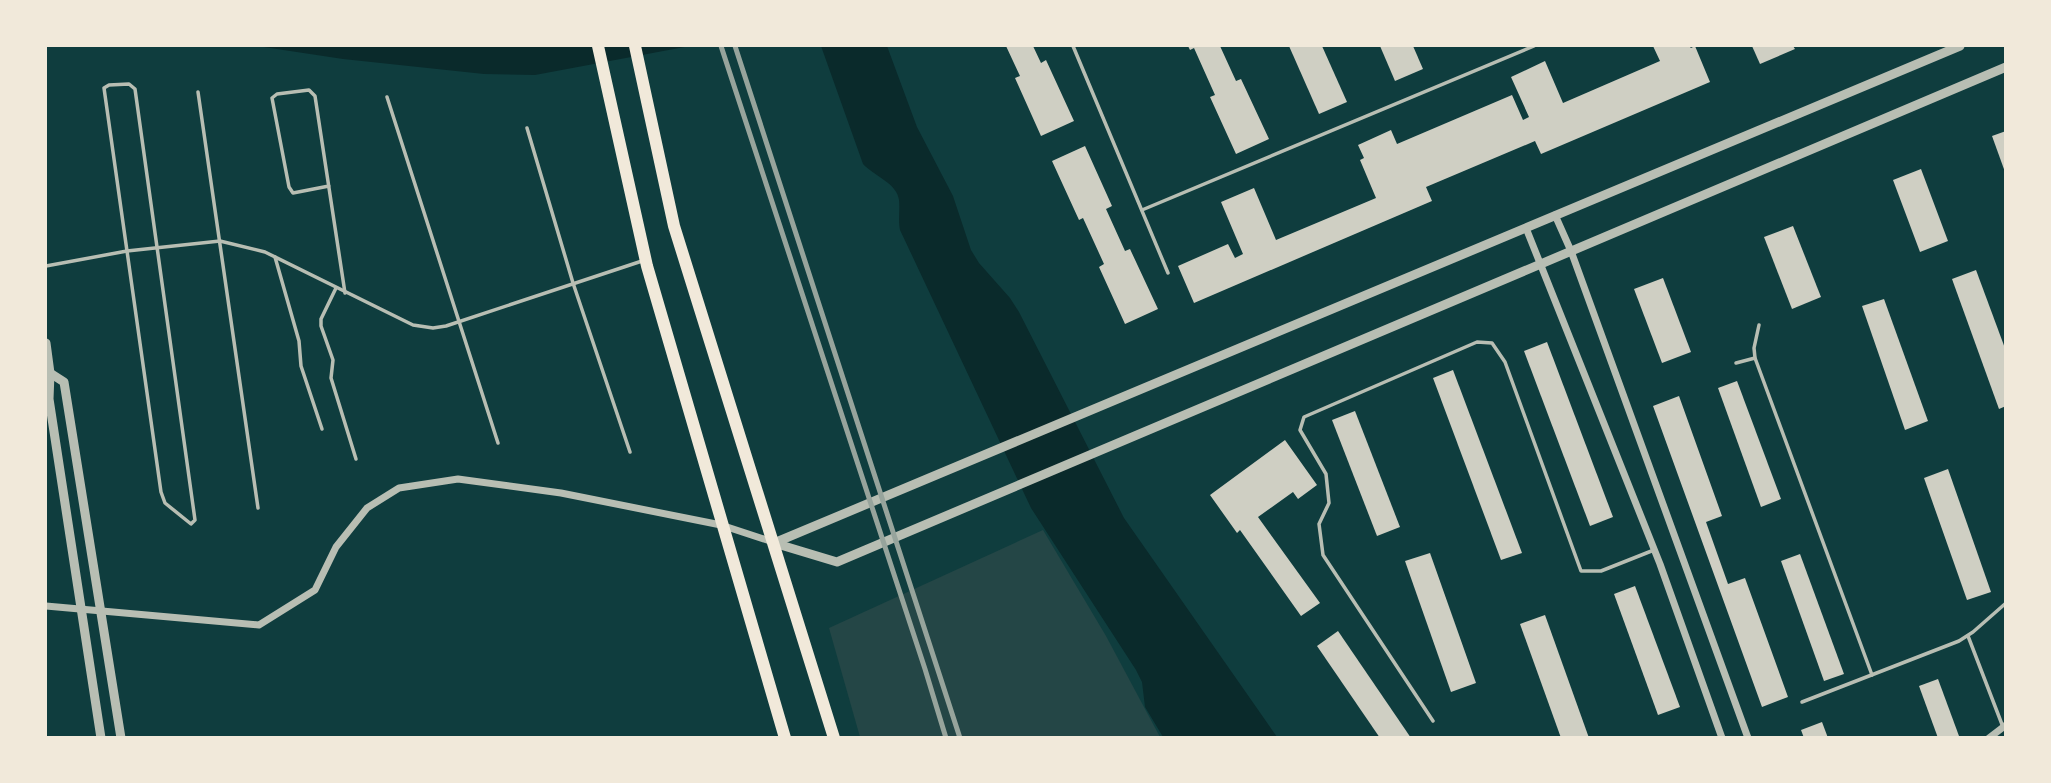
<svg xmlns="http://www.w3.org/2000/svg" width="2051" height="783" font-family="'Asap Condensed',sans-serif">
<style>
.green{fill:#244646}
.water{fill:#0a2a2b}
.building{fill:#cfcfc3}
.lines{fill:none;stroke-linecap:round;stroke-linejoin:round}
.service{stroke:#b8beb3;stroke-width:3.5}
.minor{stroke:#b8beb3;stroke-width:7}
.tertiary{stroke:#b8beb3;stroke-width:9}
.primary{stroke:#f1e9da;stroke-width:12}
.rail{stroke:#97a49c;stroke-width:5}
</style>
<rect width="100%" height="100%" fill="#0f3d3e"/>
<polygon class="green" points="1043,530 1106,636 1160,737 860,737 829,628"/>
<g class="water">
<polygon points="257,46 690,46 535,75 484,74 343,59"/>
<path d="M821 46H887L917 127 953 196 971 250 979 263 1010 298 1019 312 1124 518 1277 737H1163L1145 707 1142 682 1136 670 1031 508 900 230C898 220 900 211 899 200 897 183 874 176 863 164Z"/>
</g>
<g class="building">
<polygon points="1006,46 1033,46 1041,63 1046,60 1074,121 1041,136 1015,78 1020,76"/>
<polygon points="1188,46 1220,46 1236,81 1241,79 1269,139 1236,154 1210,97 1215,95 1194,48 1190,50"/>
<polygon points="1289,46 1322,46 1347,102 1319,114"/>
<polygon points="1380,46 1413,46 1423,69 1395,81"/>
<polygon points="1653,46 1689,46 1691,48 1695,46 1710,82 1541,154 1535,141 1426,187 1432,201 1194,303 1178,266 1228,244 1235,258 1243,254 1221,202 1254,188 1276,240 1376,198 1360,160 1364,158 1358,145 1391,130 1397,144 1512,95 1523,120 1529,117 1511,77 1545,61 1563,103 1660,61"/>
<polygon points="1752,46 1793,46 1795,49 1760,64"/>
<polygon points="2006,131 2006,172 2005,172 1992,136"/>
<polygon points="1085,146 1112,206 1106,209 1125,251 1130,249 1158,309 1125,324 1099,267 1104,264 1083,218 1079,220 1052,161"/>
<polygon points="1921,169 1948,241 1920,252 1893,180"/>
<polygon points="1793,226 1821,297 1792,309 1764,237"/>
<polygon points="1976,270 2006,351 2006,406 1999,409 1952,279"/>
<polygon points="1663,278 1691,352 1662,363 1634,289"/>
<polygon points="1884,299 1928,421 1905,430 1862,306"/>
<polygon points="1547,342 1613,517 1590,526 1524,351"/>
<polygon points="1453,370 1522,553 1501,560 1433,378"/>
<polygon points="1737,381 1781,499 1761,507 1718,388"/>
<polygon points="1679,396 1722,516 1706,522 1728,584 1745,578 1788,697 1762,707 1653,406"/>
<polygon points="1355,411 1400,527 1377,536 1332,420"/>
<polygon points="1285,440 1317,485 1298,499 1293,492 1258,517 1320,603 1301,616 1240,530 1237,533 1210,495"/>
<polygon points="1948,469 1991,592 1967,600 1924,478"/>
<polygon points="1430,553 1476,683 1451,692 1405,561"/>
<polygon points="1800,554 1844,674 1824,681 1781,561"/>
<polygon points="1635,586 1680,707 1658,715 1614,594"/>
<polygon points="1545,615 1589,738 1561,738 1520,624"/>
<polygon points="1338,631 1411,738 1380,738 1317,646"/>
<polygon points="1938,679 1959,736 1957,738 1938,738 1919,686"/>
<polygon points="1822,722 1828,738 1804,738 1801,730"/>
</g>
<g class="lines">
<g class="service">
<polyline points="1073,46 1168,273"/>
<polygon points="129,84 135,89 195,520 191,524 165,503 161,492 104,88 109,85"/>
<polyline points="198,92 258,508"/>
<polyline points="387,97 498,443"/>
<polyline points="527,128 573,283 630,452"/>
<polyline points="329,186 293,193 289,187 272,98 277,94 309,90 315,96 345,293"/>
<polyline points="1142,210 1534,46"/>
<polyline points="275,257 299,341 301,366 322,429"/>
<polyline points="46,266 127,251 220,241 265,252 413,325 433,328 446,326 642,261"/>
<polyline points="336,288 321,319 321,326 333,360 331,378 356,459"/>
<polyline points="1759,325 1754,348 1755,358 1872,675"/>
<polyline points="1736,363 1755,358"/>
<polyline points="1968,636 2003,727"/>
<polyline points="1802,702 1959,641 1973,632 2006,603"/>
<polyline points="1433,721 1323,555 1319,524 1329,503 1326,474 1300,430 1304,417 1477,342 1492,343 1505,362 1581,571 1601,571 1654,550"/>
</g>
<g class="minor">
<polyline points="1555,215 1571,251 1748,738"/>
<polyline points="1526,228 1660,564 1722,738"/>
<polyline points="46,606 259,625 315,590 336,547 367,508 399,488 458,479 561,493 721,525 773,542"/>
<polyline points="1989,738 2006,725"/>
</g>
<g class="tertiary">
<polyline points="46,343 50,373 49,399 101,738"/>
<polyline points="50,373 64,382 121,738"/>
<polyline points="774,543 837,562 2006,67"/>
<polyline points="774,543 1960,46"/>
</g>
<g class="primary">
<polyline points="598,46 647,266 785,738"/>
<polyline points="635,46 674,226 834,738"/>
</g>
<g class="rail">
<polyline points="721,46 925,669 946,738"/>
<polyline points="735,46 960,738"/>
</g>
</g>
<rect width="2051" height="783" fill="none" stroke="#f1e9da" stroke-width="94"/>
</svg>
